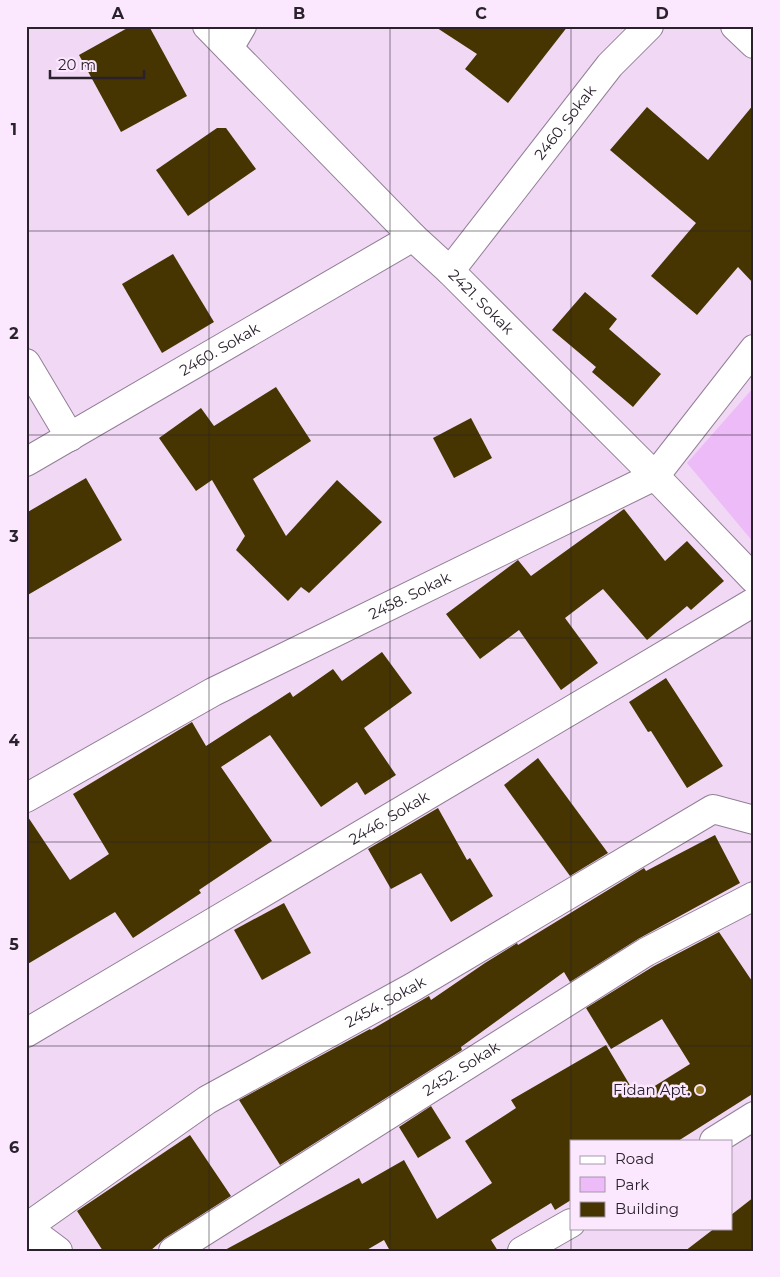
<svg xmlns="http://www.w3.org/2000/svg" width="780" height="1277" font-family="Montserrat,sans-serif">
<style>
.green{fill:#edbbf7}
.building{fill:#473501}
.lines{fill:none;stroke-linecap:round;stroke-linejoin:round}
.minor-casing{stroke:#937e97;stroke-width:30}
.minor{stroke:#fff;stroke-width:28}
.grid{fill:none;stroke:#2a212c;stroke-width:1;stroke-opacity:0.55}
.poi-dot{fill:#9a7a24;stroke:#fbe8ff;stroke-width:2}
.labels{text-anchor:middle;stroke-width:5;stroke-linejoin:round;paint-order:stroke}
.street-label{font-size:15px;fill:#2a212c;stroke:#fbe8ff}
.poi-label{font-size:15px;fill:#2a212c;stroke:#fbe8ff;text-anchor:end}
.neatline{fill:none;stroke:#2a212c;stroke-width:2}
.grid-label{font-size:16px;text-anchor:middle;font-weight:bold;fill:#2a212c}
</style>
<rect width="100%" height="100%" fill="#f1d9f5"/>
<polygon class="green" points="754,387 754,543 687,463"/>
<g class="building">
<polygon points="131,26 149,26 187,96 121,132 79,55"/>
<polygon points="434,26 568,26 508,103 465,69 477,54"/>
<polygon points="754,104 754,284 738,267 697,315 651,276 696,223 610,150 647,107 708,160"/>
<polygon points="217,128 226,128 256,169 188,216 156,170"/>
<polygon points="173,254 214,322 162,353 122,284"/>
<polygon points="585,292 617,319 609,329 661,374 633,407 592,372 596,367 552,330"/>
<polygon points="276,387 311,441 253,479 286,536 337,480 382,522 309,593 301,587 288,601 236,550 245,536 212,480 196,491 159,438 201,408 214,426"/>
<polygon points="471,418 492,458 454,478 433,438"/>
<polygon points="86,478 122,540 26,596 26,513"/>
<polygon points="624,509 665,561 687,541 724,581 691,610 687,606 647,640 603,589 565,618 598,663 561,690 519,630 480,659 446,614 518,560 531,576"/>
<polygon points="382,652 412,693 364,728 396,775 365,795 357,782 321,807 270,735 221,767 272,841 199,890 201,893 133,938 115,912 26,965 26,814 70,880 109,854 73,794 192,722 206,746 290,692 293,697 333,669 342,681"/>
<polygon points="666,678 723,766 687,788 651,731 648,732 629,702"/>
<polygon points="538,758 608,853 570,876 504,785"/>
<polygon points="438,808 467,860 470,858 493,896 451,922 421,873 391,889 368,849"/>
<polygon points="715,835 740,883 638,939 570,982 564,972 461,1047 462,1050 280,1165 239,1100 370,1029 371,1030 429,996 431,1000 485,963 517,943 518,945 644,868 646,871"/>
<polygon points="284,903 311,953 262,980 234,930"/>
<polygon points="719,932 754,984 754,1093 678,1141 571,1141 571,1200 555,1210 551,1203 491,1240 498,1251 390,1251 384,1240 365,1251 223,1251 359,1178 362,1184 404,1160 437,1219 492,1183 465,1141 516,1108 511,1100 606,1045 637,1097 690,1064 662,1019 611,1049 586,1008 654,966"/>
<polygon points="431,1106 451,1138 418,1158 399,1127"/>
<polygon points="190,1135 231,1196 165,1238 150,1251 103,1251 77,1211"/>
<polygon points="754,1197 754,1251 685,1251 715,1228 731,1228 731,1215"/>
</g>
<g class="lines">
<defs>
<g id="minor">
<path id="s1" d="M207 26 413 237 450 271 655 476 754 579"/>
<polyline points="735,26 754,44"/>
<polyline points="229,48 242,26"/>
<path id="s2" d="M450 271 610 65 649 26"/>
<polyline points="26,363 70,437"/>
<path id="s3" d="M26 462 413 237"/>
<path id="s4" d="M26 798 213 692 655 476 754 349"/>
<path id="s5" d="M26 1033 754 602"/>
<polyline points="714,1141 754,1116"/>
<polyline points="26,1227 58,1251"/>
<path id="s6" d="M30 1251 27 1227 207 1100 413 987 713 809 754 820"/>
<path id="s7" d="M173 1251 646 952 754 896"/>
<polyline points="522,1251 571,1223"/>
</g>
</defs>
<use href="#minor" class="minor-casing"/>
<use href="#minor" class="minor"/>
</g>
<path class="grid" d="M209 26V1251M390 26V1251M571 26V1141M26 231H754M26 435H754M26 638H754M26 842H754M26 1046H754M571 1141V1228M571 1228V1251"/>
<circle class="poi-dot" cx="700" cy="1090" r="5"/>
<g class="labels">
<g class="street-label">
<text dy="5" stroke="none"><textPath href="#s2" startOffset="188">2460. Sokak</textPath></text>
<text dy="5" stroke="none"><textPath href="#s1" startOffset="389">2421. Sokak</textPath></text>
<text dy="5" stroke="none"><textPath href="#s3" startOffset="224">2460. Sokak</textPath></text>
<text dy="5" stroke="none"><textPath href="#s4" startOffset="434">2458. Sokak</textPath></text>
<text dy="5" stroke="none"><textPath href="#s5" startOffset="422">2446. Sokak</textPath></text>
<text dy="5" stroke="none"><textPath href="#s6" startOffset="448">2454. Sokak</textPath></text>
<text dy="5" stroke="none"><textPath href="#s7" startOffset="341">2452. Sokak</textPath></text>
</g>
<g class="poi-label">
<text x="690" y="1095">Fidan Apt.</text>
</g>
</g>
<rect width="780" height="1277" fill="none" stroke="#fbe8ff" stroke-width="55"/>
<rect x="570" y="1140" width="162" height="90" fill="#fbe8ff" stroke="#a798ab"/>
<rect x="580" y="1156" width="25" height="8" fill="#ffffff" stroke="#a798ab"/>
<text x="615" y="1164" font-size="15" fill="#2a212c">Road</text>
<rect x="580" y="1177" width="25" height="15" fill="#edbbf7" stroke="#a798ab"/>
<text x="615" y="1190" font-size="15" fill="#2a212c">Park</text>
<rect x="580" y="1202" width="25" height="15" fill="#473501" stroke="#a798ab"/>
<text x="615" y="1214" font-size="15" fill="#2a212c">Building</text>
<path d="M50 70v8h94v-8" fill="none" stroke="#2a212c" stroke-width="2.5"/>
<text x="58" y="70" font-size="15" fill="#2a212c" stroke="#fbe8ff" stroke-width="4" paint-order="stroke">20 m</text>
<rect x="28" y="28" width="724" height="1222" class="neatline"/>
<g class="grid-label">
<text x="118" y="19">A</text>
<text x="299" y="19">B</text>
<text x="481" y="19">C</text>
<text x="662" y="19">D</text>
<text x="14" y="135">1</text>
<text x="14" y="339">2</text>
<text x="14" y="542">3</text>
<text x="14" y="746">4</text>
<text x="14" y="950">5</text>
<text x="14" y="1153">6</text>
</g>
</svg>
